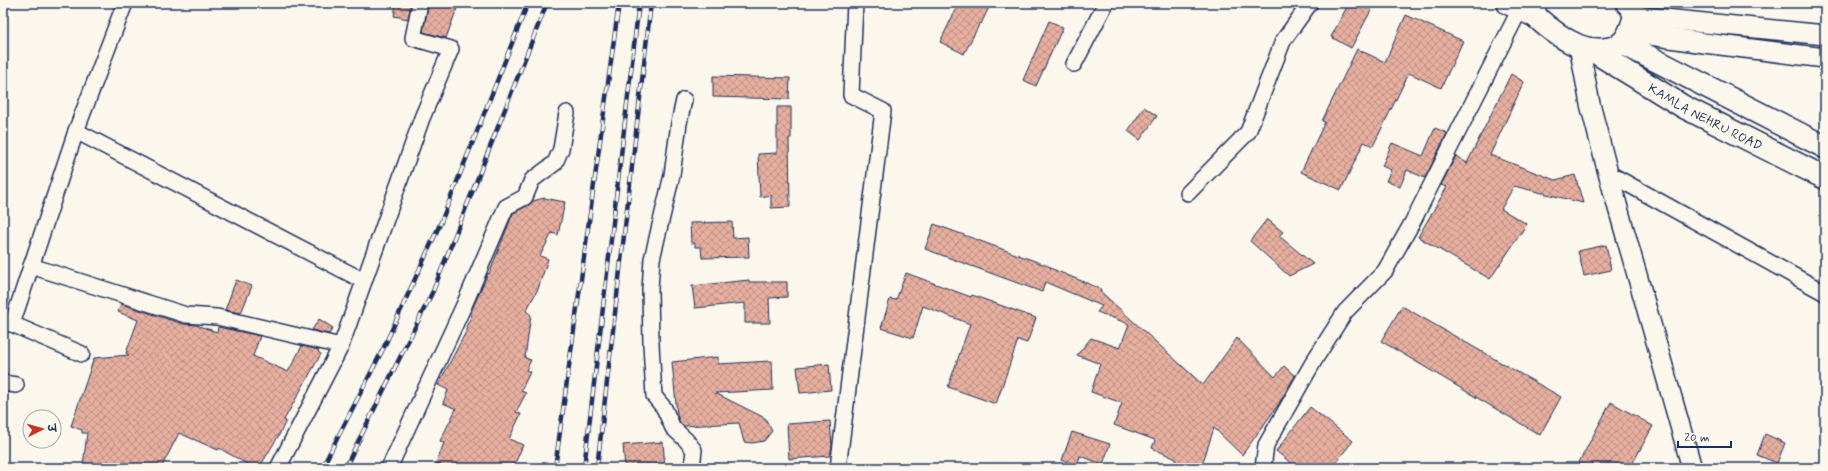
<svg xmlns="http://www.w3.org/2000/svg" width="1828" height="471" font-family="Mynerve,'Playpen Sans Deva',sans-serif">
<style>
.building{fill:url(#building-cross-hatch);stroke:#1b2f5e}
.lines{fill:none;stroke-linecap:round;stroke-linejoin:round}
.minor-casing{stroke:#1b2f5e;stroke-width:18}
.tertiary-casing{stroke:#1b2f5e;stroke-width:22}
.secondary-casing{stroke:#1b2f5e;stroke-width:25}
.minor{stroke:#fbf7ec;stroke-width:15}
.tertiary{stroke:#fbf7ec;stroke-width:19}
.secondary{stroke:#fbf7ec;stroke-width:22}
.rail-casing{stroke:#1b2f5e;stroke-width:4.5}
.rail{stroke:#fbf7ec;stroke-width:3;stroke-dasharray:9;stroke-linecap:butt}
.labels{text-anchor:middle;stroke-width:3.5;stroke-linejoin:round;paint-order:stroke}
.street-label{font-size:13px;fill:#1b2f5e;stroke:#fbf7ec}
</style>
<defs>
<pattern id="building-cross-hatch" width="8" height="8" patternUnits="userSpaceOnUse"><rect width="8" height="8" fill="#e7af9e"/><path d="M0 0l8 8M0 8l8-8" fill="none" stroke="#ba8f84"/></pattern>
</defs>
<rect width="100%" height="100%" fill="#fbf7ec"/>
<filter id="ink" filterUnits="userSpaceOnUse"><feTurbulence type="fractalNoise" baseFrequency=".025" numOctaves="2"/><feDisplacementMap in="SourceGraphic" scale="8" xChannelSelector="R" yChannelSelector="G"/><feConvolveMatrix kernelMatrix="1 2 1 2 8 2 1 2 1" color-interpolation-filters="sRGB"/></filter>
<g filter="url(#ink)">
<g class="building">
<polygon points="396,3 411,3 408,19 394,16"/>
<polygon points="429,3 459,3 446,38 423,32"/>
<polygon points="959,3 991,3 981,24 980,23 964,54 940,42"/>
<polygon points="1349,3 1375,3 1351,48 1331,37"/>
<polygon points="1406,15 1463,41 1441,88 1409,73 1373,146 1364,142 1341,190 1301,172 1325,122 1322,121 1357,49 1385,62"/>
<polygon points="1049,21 1063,27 1036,86 1023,80"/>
<polygon points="1511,74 1524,82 1490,155 1555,180 1575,175 1583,203 1514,186 1501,209 1527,224 1490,279 1418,237 1447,187 1441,185 1456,156 1467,163"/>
<polygon points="713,76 790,78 789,99 713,97"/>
<polygon points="777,107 791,107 791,138 789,138 790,207 771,208 771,195 760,197 758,154 777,153"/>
<polygon points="1144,107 1157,116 1140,140 1128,131"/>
<polygon points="1435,128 1447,133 1425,178 1407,170 1400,187 1386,181 1391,170 1382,166 1392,143 1423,156"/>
<polygon points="544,198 565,202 558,235 552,233 540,256 548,259 538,289 526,311 531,315 525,358 531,360 526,370 530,372 521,391 526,393 516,412 521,414 509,439 523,445 513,468 448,468 436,463 444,443 440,441 456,409 443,403 448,390 438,385 468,328 466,327 472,315 470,314 488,273 489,274 513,213 529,205 533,201"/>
<polygon points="1267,219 1283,232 1279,236 1313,264 1289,276 1250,241"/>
<polygon points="732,222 733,238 748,237 749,257 702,258 701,247 695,247 695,243 691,243 690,223"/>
<polygon points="934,224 1051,267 1050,268 1101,289 1100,291 1203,385 1237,338 1275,377 1284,366 1295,376 1278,405 1242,455 1214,428 1201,468 1173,468 1176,459 1152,448 1155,440 1114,425 1122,403 1091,392 1100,364 1077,355 1091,338 1120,348 1129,324 1097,312 1102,306 1045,282 1042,292 925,249"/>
<polygon points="1606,245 1611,270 1584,276 1578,251"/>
<polygon points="906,273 971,297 972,295 1036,318 1027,343 1018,340 996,404 948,387 970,324 923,306 913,338 881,328 890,299 896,300"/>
<polygon points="236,280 252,286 241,313 225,310"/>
<polygon points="749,280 749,282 787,282 787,297 769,298 770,323 745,323 745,303 695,308 692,286"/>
<polygon points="121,304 183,324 196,325 217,332 218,327 260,336 253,356 288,372 302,346 319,350 318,352 321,354 284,420 286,421 279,435 259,468 254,468 219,448 218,450 179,433 161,468 84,468 83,466 87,433 82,433 82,430 71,426 94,358 129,355 126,353 138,320 118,312"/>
<polygon points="1402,306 1561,397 1540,435 1381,341"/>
<polygon points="319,319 333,328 329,334 312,330"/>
<polygon points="718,357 718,364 772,361 773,390 715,393 765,418 772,431 764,441 752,443 744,442 739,423 684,426 680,423 677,415 672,362"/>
<polygon points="829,364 831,390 800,393 797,367"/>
<polygon points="1611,402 1653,426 1630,468 1576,468"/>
<polygon points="1310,407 1353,441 1331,468 1297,468 1276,451"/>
<polygon points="830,421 832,446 830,456 789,459 787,424"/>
<polygon points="1072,432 1110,444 1103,464 1080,456 1077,466 1062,460"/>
<polygon points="1765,434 1785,443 1777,463 1757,455"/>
<polygon points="663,442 665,468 625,468 623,445"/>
</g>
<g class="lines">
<defs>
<g id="minor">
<polyline points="1074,64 1106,3"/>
<polyline points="684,100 679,123 672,175 652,259 650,289 651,344 654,396 664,408 673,428 686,440 694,450 692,468"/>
<polyline points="76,131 364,281"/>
<polyline points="1608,173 1825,293"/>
<polyline points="1188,193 1248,132 1283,41 1310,3"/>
<polyline points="31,266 186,315 217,317 341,346"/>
<polyline points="3,323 12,324 76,131 125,3"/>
<polyline points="12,324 82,354"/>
<polyline points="3,383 16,385"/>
<polyline points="278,468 341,346 422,118 451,49 413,38 420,3"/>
<polyline points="389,468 465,303 506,207 525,197 532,180 555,163 561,149 567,113"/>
<polyline points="838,468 883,111 851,95 855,3"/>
<polyline points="1263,468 1266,445 1315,359 1345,312 1385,271 1412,223 1520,9"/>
</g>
<g id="tertiary">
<polyline points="1635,16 1825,35"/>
<polyline points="1630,32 1704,43 1825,58"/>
<polyline points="1579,46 1590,104 1608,173 1692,468"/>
</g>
<g id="secondary">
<polyline points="1508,3 1535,16"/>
<path d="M1534 3 1535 16C1547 27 1564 40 1579 46 1591 51 1614 52 1624 41 1630 34 1632 25 1635 16L1630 5 1627 3"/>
<polyline points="1622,43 1825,147"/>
<path id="s1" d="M1590 49 1684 107 1825 178"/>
</g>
</defs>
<use href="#minor" class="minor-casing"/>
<use href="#tertiary" class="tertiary-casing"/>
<use href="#secondary" class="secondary-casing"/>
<use href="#minor" class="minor"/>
<use href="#tertiary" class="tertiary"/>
<use href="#secondary" class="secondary"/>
<defs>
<g id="rail">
<polyline points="322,468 384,347 441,222 528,3"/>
<polyline points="345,468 433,291 547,3"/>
<polyline points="555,468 619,3"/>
<polyline points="584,468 639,3"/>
<polyline points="597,468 651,3"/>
</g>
</defs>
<use href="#rail" class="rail-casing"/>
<use href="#rail" class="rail"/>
</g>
</g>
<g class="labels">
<g class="street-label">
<text dy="5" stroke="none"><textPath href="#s1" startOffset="134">KAMLA NEHRU ROAD</textPath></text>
</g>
</g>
<rect width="1828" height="471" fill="none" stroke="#fbf7ec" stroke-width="16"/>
<rect x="8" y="8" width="1812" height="455" fill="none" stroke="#1b2f5e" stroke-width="1.5" filter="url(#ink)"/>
<g transform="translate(42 429) rotate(84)"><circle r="19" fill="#fbf7ec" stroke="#a1a7b3"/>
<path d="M0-3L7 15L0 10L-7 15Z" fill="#c8321e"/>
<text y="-6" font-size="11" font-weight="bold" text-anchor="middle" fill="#1b2f5e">उ</text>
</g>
<path d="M1678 441v6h53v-6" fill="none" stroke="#1b2f5e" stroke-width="2"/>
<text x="1684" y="441" font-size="12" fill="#1b2f5e" stroke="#fbf7ec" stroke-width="3" paint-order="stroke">20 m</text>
</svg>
